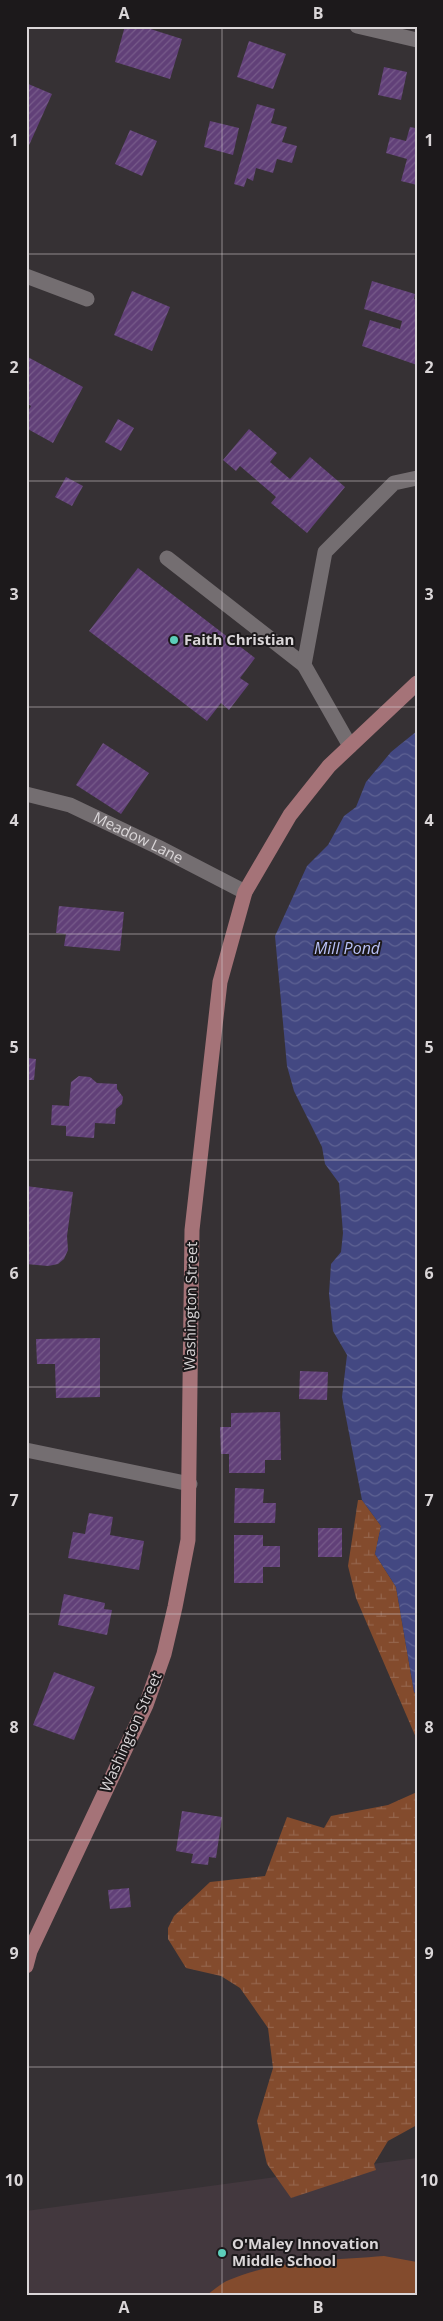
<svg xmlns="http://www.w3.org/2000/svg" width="443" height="2321" font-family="'Open Sans',sans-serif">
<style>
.built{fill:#43383e}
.green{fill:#834b2d}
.wetland{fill:url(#wetland-marsh)}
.water{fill:url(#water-waves)}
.building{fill:url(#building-hatch)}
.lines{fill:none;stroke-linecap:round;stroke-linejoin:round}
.minor{stroke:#746e71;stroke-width:15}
.major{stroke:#a57378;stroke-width:15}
.grid{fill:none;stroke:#dad6d8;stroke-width:1;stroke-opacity:0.55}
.poi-dot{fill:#5cceba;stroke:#1c191b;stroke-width:2}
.labels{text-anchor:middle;stroke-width:4;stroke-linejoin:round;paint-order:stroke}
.poi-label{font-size:15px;font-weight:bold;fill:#dad6d8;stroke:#1c191b;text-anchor:start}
.street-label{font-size:15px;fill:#dad6d8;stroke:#1c191b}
.water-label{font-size:16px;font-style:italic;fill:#b9c1f6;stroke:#1c191b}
.neatline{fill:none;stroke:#dad6d8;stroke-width:2}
.grid-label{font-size:16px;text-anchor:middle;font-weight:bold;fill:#dad6d8}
</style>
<defs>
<pattern id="wetland-marsh" width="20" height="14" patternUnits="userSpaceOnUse" patternTransform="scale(1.25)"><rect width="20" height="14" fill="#834b2d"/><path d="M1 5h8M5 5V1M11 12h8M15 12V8" fill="none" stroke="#94644b"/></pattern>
<pattern id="water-waves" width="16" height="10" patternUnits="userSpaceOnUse" patternTransform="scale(1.25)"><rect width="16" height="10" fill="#434882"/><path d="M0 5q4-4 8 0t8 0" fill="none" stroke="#5e6293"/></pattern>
<pattern id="building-hatch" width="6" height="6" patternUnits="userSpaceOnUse" patternTransform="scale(1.25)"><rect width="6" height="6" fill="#614078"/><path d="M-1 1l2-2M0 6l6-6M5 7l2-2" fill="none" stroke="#775b8a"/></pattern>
</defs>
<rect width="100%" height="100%" fill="#363134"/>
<polygon class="built" points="417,2158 417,2295 26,2295 26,2211"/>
<path class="green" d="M384 2256 417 2262V2295H207C214 2290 221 2283 229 2280 274 2260 335 2260 384 2256Z"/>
<g class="wetland">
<polygon points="358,1500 362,1500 381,1526 375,1554 396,1587 414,1692 417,1695 417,1740 356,1598 348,1566"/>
<polygon points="417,1792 417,2125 388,2141 374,2164 376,2170 291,2198 267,2164 257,2121 273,2068 268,2028 240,1988 221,1976 186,1968 168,1939 168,1928 174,1916 210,1882 265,1876 287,1817 324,1828 331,1816 388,1805"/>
</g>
<polygon class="water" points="417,731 417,1695 414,1692 396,1587 375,1554 381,1526 362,1500 342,1397 347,1355 333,1331 329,1294 331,1264 341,1252 343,1233 339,1183 325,1164 322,1147 294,1091 287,1066 275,936 307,866 328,845 344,816 356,807 366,782 391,752"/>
<g class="building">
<polygon points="125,26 141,26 182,39 170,79 115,62"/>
<polygon points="249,41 286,54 273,89 237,77"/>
<polygon points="384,67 407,72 401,100 378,95"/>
<polygon points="26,83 52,94 26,152"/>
<polygon points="257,104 275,109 271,123 287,127 282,142 297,146 292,163 277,159 273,173 256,168 253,181 247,178 244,187 234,184"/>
<polygon points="210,121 239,128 233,155 204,147"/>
<polygon points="417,124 417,185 401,181 407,159 386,153 390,137 406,141 410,127 415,128"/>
<polygon points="130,130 157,141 142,176 115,164"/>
<polygon points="372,281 415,294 414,299 417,300 417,365 362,346 370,320 400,329 402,321 364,309"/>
<polygon points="132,291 170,307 152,351 114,335"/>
<polygon points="26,356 83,387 53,443 26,428 26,415 31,406 26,403"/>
<polygon points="118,419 134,428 121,451 105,442"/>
<polygon points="249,429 277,453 270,462 290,479 310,457 345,487 307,533 271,503 276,497 240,466 236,471 223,460"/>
<polygon points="66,477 83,486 72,506 55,497"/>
<polygon points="138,568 255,658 240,678 249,684 229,710 221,703 207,721 89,631"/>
<polygon points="103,743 149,773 121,814 76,785"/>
<polygon points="59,906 124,912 120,951 64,946 66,934 56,933"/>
<polygon points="26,1058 36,1059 34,1080 26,1080"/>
<polygon points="79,1076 90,1077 97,1083 117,1084 117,1089 123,1097 122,1104 116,1109 115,1124 95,1123 94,1138 66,1136 66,1126 51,1125 52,1105 69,1106 71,1082"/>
<polygon points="26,1186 73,1192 67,1236 68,1250 64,1259 58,1264 48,1266 26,1264"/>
<polygon points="100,1338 100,1397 56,1398 55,1364 37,1364 36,1339"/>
<polygon points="300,1371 328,1372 327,1400 299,1399"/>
<polygon points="280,1412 281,1460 265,1460 265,1473 229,1473 229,1454 221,1454 220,1427 231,1427 231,1413"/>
<polygon points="235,1488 264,1489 263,1503 276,1503 275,1523 234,1523"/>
<polygon points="89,1513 113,1517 110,1535 144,1541 139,1570 68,1558 73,1532 85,1534"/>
<rect x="318" y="1528" width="24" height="29"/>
<polygon points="234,1535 263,1535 263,1546 280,1546 280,1567 263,1567 263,1583 234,1583"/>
<polygon points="64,1594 105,1603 104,1609 112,1610 107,1635 58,1625"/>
<polygon points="54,1672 95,1687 74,1740 33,1725"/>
<polygon points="182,1811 222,1817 216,1858 209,1857 208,1865 191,1863 193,1854 176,1851"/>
<polygon points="129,1888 131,1907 110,1909 108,1890"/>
</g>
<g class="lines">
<g class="minor">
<polyline points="357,26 417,40"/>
<polyline points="26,276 87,299"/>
<polyline points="167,558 304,665"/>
<polyline points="350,746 304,665 325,552 394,483 417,478"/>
<path id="s1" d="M26 794 70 805 158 847 245 892"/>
<polyline points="26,1450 190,1484"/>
</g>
<polyline class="major" points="26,1966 30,1951 146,1705 164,1654 175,1607 188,1540 192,1230 220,982 245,892 290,815 329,766 417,683"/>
</g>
<path class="grid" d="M222 26V2295M26 254H417M26 481H417M26 707H417M26 934H417M26 1160H417M26 1387H417M26 1614H417M26 1840H417M26 2067H417"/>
<g class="poi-dot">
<circle cx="174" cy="640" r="5"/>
<circle cx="222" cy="2253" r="5"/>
</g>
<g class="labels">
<g class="poi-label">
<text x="184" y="645">Faith Christian</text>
<text x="232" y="2249">O'Maley Innovation<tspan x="232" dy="17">Middle School</tspan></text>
</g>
<g class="street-label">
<text dy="5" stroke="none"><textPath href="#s1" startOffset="121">Meadow Lane</textPath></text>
<text transform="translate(191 1306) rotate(-89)" y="5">Washington Street</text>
<text transform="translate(131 1732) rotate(-66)" y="5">Washington Street</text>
</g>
<g class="water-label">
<text x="347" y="954">Mill Pond</text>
</g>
</g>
<rect width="443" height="2321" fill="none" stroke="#1c191b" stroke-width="55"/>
<rect x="28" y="28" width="388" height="2266" class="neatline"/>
<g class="grid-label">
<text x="124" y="19">A</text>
<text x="318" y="19">B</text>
<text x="14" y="146">1</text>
<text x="429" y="146">1</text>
<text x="14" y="373">2</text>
<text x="429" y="373">2</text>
<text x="14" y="600">3</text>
<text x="429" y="600">3</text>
<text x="14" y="826">4</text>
<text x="429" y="826">4</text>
<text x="14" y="1053">5</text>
<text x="429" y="1053">5</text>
<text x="14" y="1279">6</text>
<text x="429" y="1279">6</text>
<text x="14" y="1506">7</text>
<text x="429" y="1506">7</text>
<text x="14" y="1733">8</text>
<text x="429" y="1733">8</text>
<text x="14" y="1959">9</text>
<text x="429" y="1959">9</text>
<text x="14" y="2186">10</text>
<text x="429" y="2186">10</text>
<text x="124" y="2313">A</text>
<text x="318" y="2313">B</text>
</g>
</svg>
